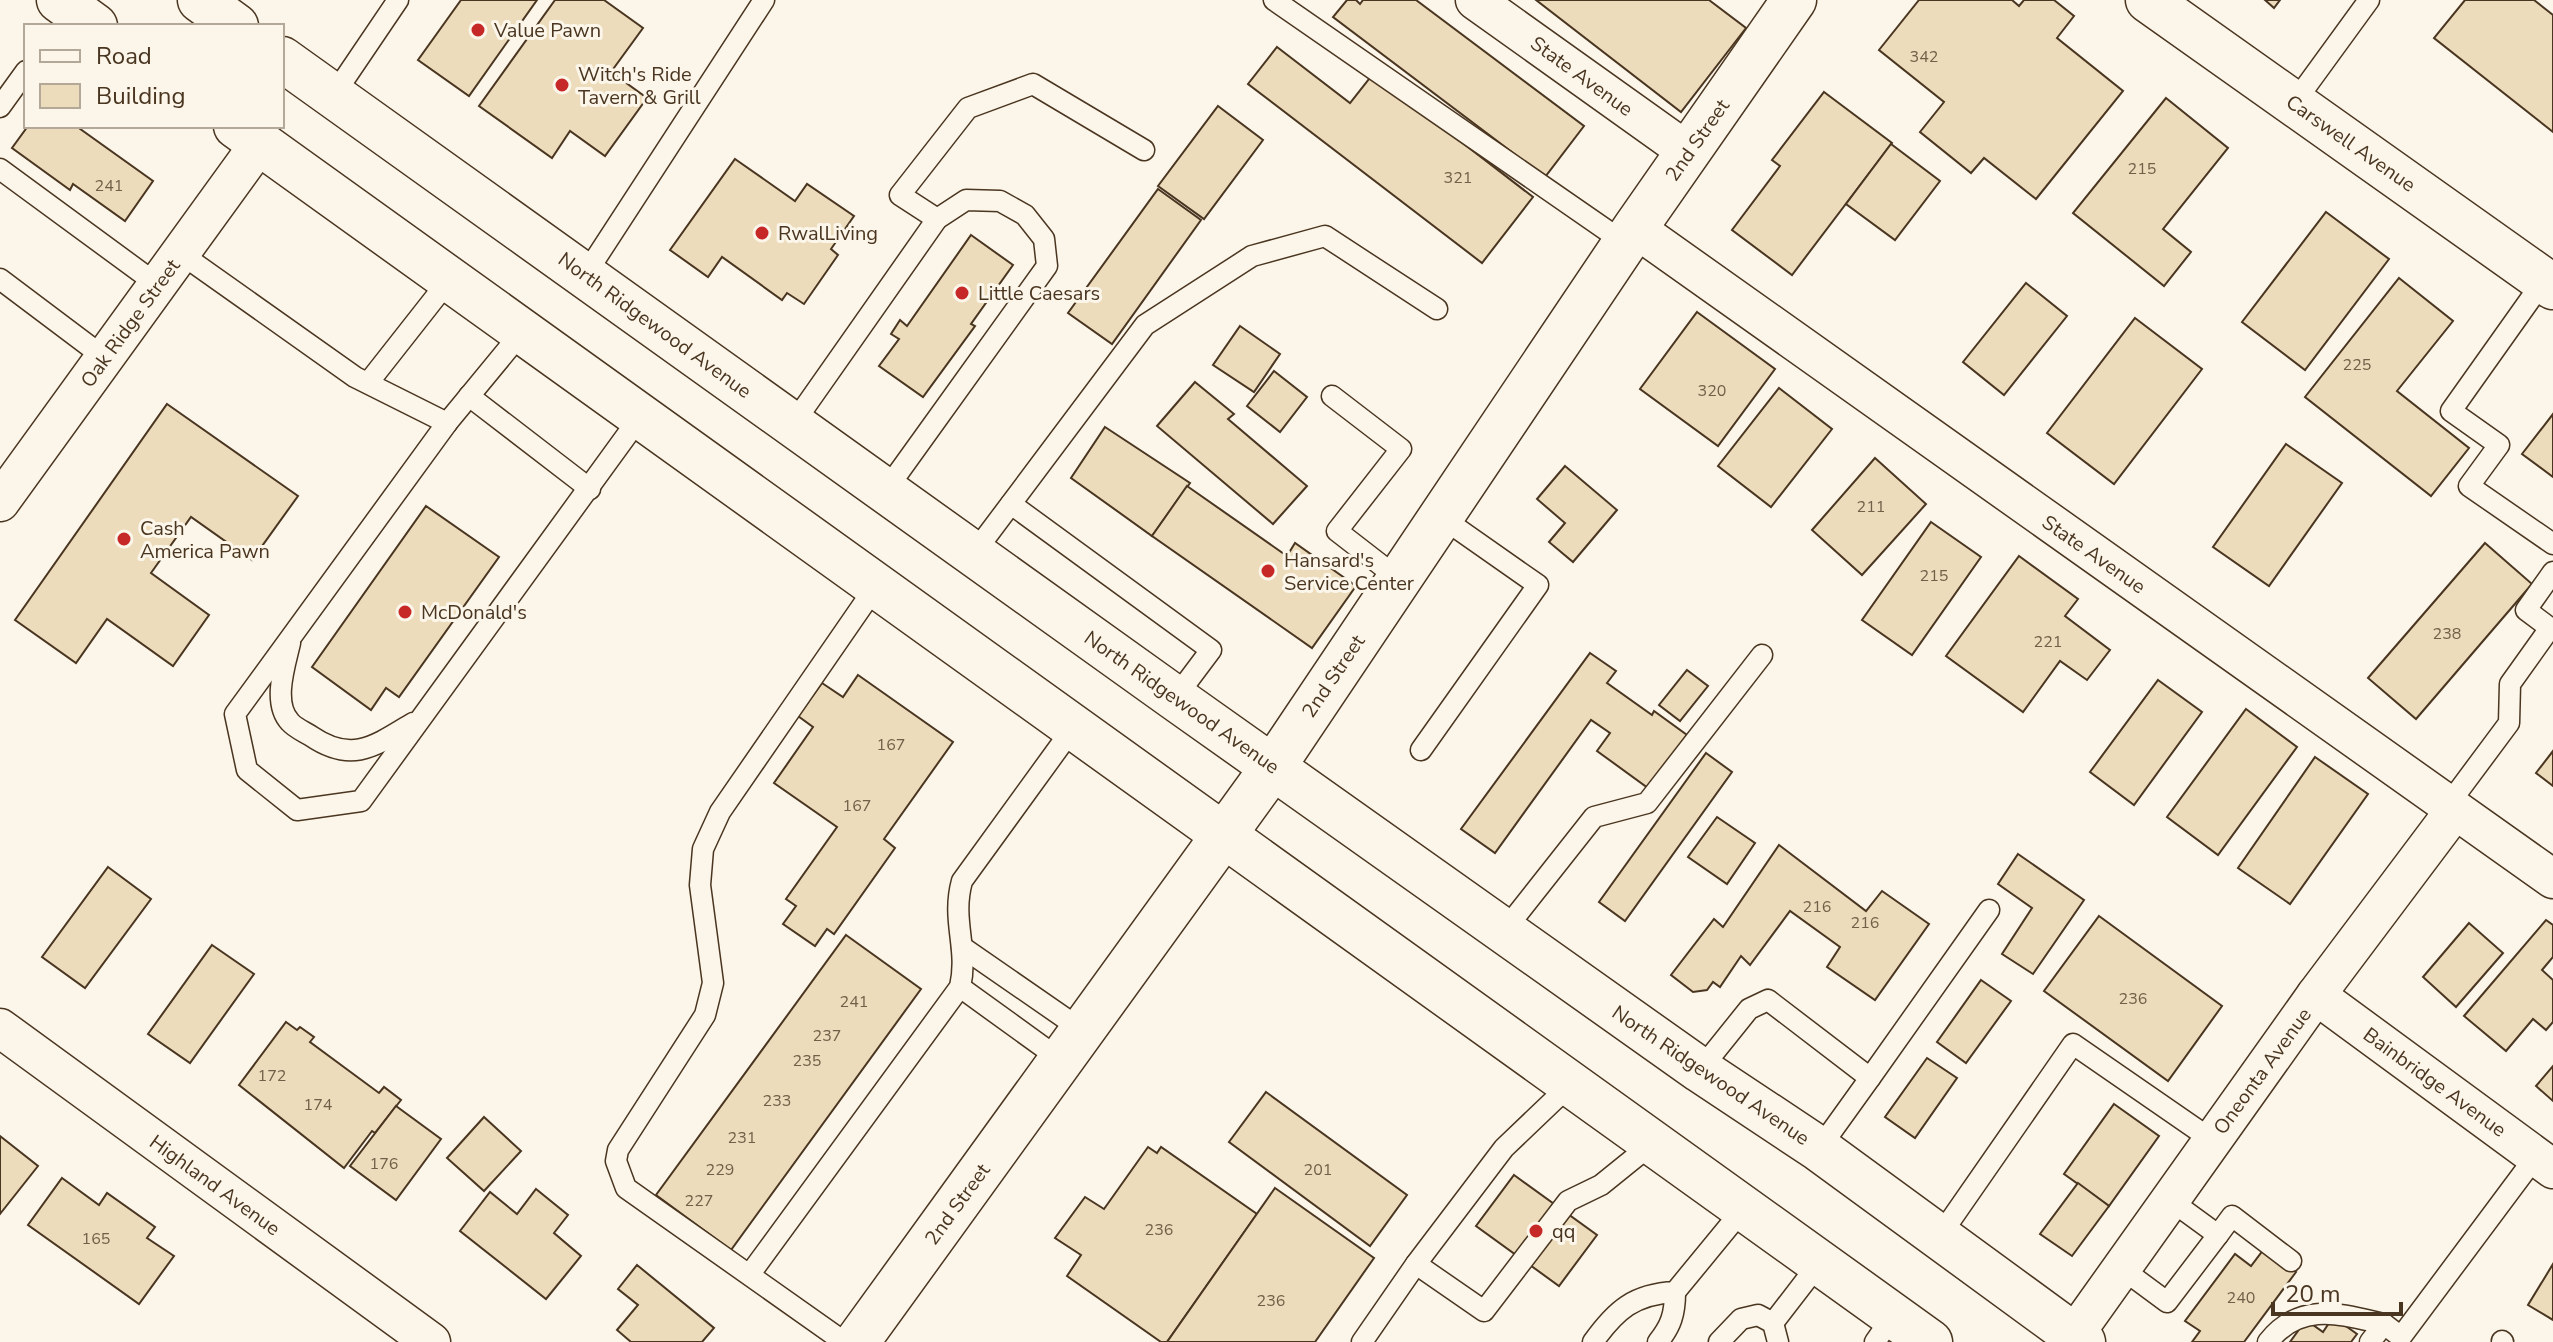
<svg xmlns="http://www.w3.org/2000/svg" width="2553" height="1342" font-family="'Nunito Sans',sans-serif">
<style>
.building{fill:#ecdcbc;stroke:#4a3520;stroke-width:2}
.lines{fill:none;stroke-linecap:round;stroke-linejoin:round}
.service-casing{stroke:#4a3520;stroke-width:23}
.minor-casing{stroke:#4a3520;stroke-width:41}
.tertiary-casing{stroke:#4a3520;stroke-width:47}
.primary-casing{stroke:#4a3520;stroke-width:47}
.service{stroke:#fbf6e9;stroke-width:20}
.minor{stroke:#fbf6e9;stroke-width:38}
.tertiary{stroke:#fbf6e9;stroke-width:44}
.primary{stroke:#fbf6e9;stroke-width:44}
.poi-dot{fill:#c62828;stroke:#fbf6e9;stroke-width:3}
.labels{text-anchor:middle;stroke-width:6;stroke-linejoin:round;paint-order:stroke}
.number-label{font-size:16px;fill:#725f47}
.poi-label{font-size:20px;fill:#4a3520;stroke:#fbf6e9;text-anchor:start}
.street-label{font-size:20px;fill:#4a3520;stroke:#fbf6e9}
</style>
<rect width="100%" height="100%" fill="#fbf6e9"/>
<g class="building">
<polygon points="461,0 537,0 469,96 418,60"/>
<polygon points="555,0 604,0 643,28 611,72 647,98 605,156 570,131 552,158 479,106"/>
<polygon points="1347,0 1356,0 1360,4 1363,0 1416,0 1584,126 1545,177 1333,17"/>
<polygon points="1536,0 1709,0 1746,28 1681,112"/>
<polygon points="1919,0 2012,0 2019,6 2024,0 2054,0 2074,16 2057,38 2123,91 2036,199 1984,158 1971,173 1920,132 1944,102 1879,50"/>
<polygon points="2265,0 2280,0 2274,8"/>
<polygon points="2465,0 2534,0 2553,15 2553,132 2434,38"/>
<polygon points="1277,47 1350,103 1373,74 1533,197 1482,263 1248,84"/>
<polygon points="1824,92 1892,143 1792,275 1732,230 1780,166 1772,160"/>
<polygon points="2166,98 2228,148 2163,229 2191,252 2164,286 2073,213"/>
<polygon points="1218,106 1263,140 1204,219 1158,186"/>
<polygon points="28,126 76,126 153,181 125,221 73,184 70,190 12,148"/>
<polygon points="1891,144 1940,181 1895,240 1846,204"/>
<polygon points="735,159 795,201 807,184 854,216 831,249 838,255 804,304 787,293 782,300 722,257 708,277 670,250"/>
<polygon points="1158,189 1201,220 1112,344 1068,313"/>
<polygon points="2326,212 2389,259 2305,370 2242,322"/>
<polygon points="971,235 1013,265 971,324 975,326 923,397 879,366 899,339 891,334 900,320 907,326"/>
<polygon points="2399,278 2453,321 2397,391 2469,448 2431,496 2305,397"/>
<polygon points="2026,283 2067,316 2004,395 1963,362"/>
<polygon points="1697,312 1775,369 1718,446 1640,389"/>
<polygon points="2135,318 2202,369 2114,484 2047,433"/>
<polygon points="1240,326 1280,354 1254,392 1213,365"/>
<polygon points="1274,371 1307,397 1280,432 1247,406"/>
<polygon points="1195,382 1234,414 1228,419 1307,486 1273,524 1157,426"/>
<polygon points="1779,388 1832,429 1771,507 1718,466"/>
<polygon points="167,404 298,496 252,560 191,517 151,573 209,615 173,666 107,619 76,663 15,620"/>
<polygon points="2553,414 2553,477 2522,454"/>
<polygon points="1105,427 1190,483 1152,536 1071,478"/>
<polygon points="2286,444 2342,483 2269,586 2213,547"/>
<polygon points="1875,458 1926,504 1862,575 1812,530"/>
<polygon points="1565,466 1617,510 1573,562 1549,542 1565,523 1537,499"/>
<polygon points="1187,486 1287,556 1295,543 1356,586 1312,648 1152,536"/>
<polygon points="426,506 499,557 399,697 386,688 371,710 312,667"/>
<polygon points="1931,522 1981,557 1912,655 1862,620"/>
<polygon points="2485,543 2532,584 2416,719 2368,678"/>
<polygon points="2019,556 2078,599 2065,616 2110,650 2087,680 2060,661 2023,712 1946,656"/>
<polygon points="1590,653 1616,671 1607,683 1652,715 1654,711 1687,735 1648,788 1597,751 1610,733 1591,720 1495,853 1461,829"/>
<polygon points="1687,670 1708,686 1680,721 1659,705"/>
<polygon points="858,675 953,742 884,839 895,848 834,934 827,929 815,946 783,924 796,906 786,899 837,827 774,783 813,727 798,716 822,683 843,697"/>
<polygon points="2158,680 2202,712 2134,805 2090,772"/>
<polygon points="2246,709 2297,747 2218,855 2167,817"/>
<polygon points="2553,751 2553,786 2536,773"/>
<polygon points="1706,753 1732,772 1625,921 1599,902"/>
<polygon points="2315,757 2368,794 2290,904 2238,868"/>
<polygon points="1717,817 1755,843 1727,884 1688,857"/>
<polygon points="1779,845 1866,911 1882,891 1929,924 1875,1000 1827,967 1840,947 1790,911 1750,965 1741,956 1720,987 1713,982 1707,990 1693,992 1671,975 1714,919 1723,927"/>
<polygon points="2018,854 2084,900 2033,974 2002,954 2032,908 1998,884"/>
<polygon points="108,867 151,899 85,988 42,957"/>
<polygon points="2099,916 2222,1006 2168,1081 2044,991"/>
<polygon points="2546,920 2553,925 2553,957 2542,970 2553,980 2553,1022 2546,1030 2533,1019 2506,1051 2464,1016"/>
<polygon points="2469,923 2503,953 2456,1007 2423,977"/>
<polygon points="846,935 921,989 731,1250 656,1195"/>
<polygon points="212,945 254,974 190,1063 148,1034"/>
<polygon points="1981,980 2011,1001 1966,1063 1937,1042"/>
<polygon points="286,1022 297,1030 300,1027 314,1037 310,1042 379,1093 384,1087 401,1100 375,1133 372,1131 344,1168 239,1085"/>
<polygon points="1927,1058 1957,1078 1915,1138 1885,1117"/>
<polygon points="2553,1066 2553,1101 2536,1086"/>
<polygon points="1266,1092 1407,1195 1370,1246 1229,1142"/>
<polygon points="2114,1104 2159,1136 2109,1206 2064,1174"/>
<polygon points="396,1106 441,1139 396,1200 350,1166"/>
<polygon points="484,1117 521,1151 484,1191 447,1158"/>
<polygon points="0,1136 38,1166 0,1214"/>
<polygon points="1148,1147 1157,1153 1161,1147 1257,1214 1167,1342 1161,1342 1067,1276 1081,1255 1055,1238 1085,1197 1104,1209"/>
<polygon points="1514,1175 1597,1235 1559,1286 1476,1226"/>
<polygon points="62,1178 99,1205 107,1193 155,1227 147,1238 174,1256 139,1304 28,1225"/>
<polygon points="2078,1183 2109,1206 2072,1256 2040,1234"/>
<polygon points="1275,1188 1374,1258 1315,1342 1167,1342"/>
<polygon points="536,1189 568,1215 554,1233 581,1256 546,1299 460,1231 490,1192 517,1214"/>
<polygon points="2264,1249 2296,1272 2244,1342 2192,1342 2200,1331 2185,1321 2235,1254 2251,1266"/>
<polygon points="2553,1264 2553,1320 2528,1305"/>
<polygon points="637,1265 714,1328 702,1342 631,1342 617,1330 638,1305 618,1289"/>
<polygon points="2333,1317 2357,1334 2351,1342 2290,1342 2306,1320 2323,1332"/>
</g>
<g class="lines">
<defs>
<g id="service">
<polyline points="1274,0 1625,243"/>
<polyline points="333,96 398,0"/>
<polyline points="2294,103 2369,0"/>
<polyline points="0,107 26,71"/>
<polyline points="0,169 158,285"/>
<polyline points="937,219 900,195 968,108 1033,84 1144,150"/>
<polyline points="180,253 355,377 447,423"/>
<polyline points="585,275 764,0"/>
<polyline points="0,279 105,358"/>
<polyline points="2544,280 2451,411 2499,445 2469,486 2553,544"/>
<polyline points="522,332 447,423 235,714 247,770 297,810 361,801 640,417"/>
<polyline points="368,383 449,280"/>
<polyline points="469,396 590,489"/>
<polyline points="1332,396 1401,449 1337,531 1399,579"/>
<polyline points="793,424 937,219 966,200 1000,201 1025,215 1044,239 1047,266 886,490"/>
<polyline points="1011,504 1211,650 1175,698"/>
<polyline points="974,553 1145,325 1252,256 1325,236 1437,309"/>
<path d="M290 643C285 665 272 703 290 722 295 728 305 732 311 736 352 764 375 746 413 723"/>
<polyline points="1421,750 1538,585 1441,517"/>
<polyline points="2448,805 2509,723 2510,684 2550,628 2526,610 2553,572"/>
<polyline points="1504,931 1594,817 1647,803 1762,655"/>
<polyline points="962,947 1082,1030"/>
<polyline points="960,987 1061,1060"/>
<polyline points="1700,1070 1749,1009 1768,1000 1870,1078 1819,1149"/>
<polyline points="1870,1078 1989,910"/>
<polyline points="1570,1085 1504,1148 1416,1264 1484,1311 1568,1201 1601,1185 1653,1143"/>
<polyline points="2218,1235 2232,1216 2291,1261"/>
<polyline points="1939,1237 2073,1044 2212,1140"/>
<polyline points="2121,1268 2167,1302 2218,1235 2170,1200"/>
<path d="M750 1274 960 987C969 948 951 921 962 881L1073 728"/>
<polyline points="1773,1323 1820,1262"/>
<polyline points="2502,1341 2503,1342"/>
<polyline points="844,1342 626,1188 616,1161 618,1150 705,1015 713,983 700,885 703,849 720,812 876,586"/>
<polyline points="1362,1342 1416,1264"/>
<path d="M1593 1342C1616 1310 1634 1294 1675 1292L1744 1208"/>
<path d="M1658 1342C1671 1326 1675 1314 1675 1292"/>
<polyline points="1719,1342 1741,1319 1758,1315 1773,1323 1778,1342"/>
<polyline points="1875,1342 1893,1316"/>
<path d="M2268 1342C2300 1301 2340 1314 2384 1324"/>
<polyline points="2370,1342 2384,1324 2401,1337 2536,1156"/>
</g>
<g id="minor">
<polyline points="1475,0 1688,152"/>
<polyline points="1635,228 2553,879"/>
<polyline points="0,502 260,143"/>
<polyline points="2316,995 2553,1169"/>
<polyline points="0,1028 431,1342"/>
<polyline points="2074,1335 2316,995 2455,810"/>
</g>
<g id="tertiary">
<polyline points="2148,0 2553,287"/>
<polyline points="857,1342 1273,767 1635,228 1794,0"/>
</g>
<g id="primary">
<polyline points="59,0 95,26"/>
<polyline points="200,0 236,26"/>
<polyline points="282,59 1175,698 1700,1070 1819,1149 2083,1342"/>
<polyline points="236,126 1930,1342"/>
</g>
</defs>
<use href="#service" class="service-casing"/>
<use href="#minor" class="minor-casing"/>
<use href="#tertiary" class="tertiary-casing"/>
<use href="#primary" class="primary-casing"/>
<use href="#service" class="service"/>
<use href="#minor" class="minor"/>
<use href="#tertiary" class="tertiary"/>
<use href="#primary" class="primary"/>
</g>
<g class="poi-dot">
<circle cx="478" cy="30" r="8"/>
<circle cx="562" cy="85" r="8"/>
<circle cx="762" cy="233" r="8"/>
<circle cx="962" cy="293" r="8"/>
<circle cx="124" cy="539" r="8"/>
<circle cx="1268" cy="571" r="8"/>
<circle cx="405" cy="612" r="8"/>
<circle cx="1536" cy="1231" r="8"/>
</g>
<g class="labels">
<g class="number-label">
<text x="1924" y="62">342</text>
<text x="2142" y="174">215</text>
<text x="1458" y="183">321</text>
<text x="109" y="191">241</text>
<text x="2357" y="370">225</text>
<text x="1712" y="396">320</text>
<text x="1871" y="512">211</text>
<text x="1934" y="581">215</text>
<text x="2447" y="639">238</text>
<text x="2048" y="647">221</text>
<text x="891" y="750">167</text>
<text x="857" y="811">167</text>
<text x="1817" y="912">216</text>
<text x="1865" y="928">216</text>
<text x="2133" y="1004">236</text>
<text x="854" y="1007">241</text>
<text x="827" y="1041">237</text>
<text x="807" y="1066">235</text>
<text x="272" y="1081">172</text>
<text x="777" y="1106">233</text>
<text x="318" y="1110">174</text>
<text x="742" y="1143">231</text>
<text x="384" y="1169">176</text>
<text x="720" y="1175">229</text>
<text x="1318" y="1175">201</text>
<text x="699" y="1206">227</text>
<text x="1159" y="1235">236</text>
<text x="96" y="1244">165</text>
<text x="2241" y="1303">240</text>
<text x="1271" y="1306">236</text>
</g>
<g class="poi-label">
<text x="494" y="37">Value Pawn</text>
<text x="578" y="81">Witch's Ride<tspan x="578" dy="23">Tavern &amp; Grill</tspan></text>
<text x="778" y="240">RwalLiving</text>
<text x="978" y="300">Little Caesars</text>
<text x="140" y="535">Cash<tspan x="140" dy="23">America Pawn</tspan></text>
<text x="1284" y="567">Hansard's<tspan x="1284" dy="23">Service Center</tspan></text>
<text x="421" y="619">McDonald's</text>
<text x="1552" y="1238">qq</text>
</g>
<g class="street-label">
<text transform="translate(1582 76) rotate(36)" y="7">State Avenue</text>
<text transform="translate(1697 140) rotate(-55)" y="7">2nd Street</text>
<text transform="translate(2351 143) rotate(35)" y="7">Carswell Avenue</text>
<text transform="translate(130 323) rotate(-54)" y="7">Oak Ridge Street</text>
<text transform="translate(655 325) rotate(36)" y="7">North Ridgewood Avenue</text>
<text transform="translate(2094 554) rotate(35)" y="7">State Avenue</text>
<text transform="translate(1333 676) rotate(-56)" y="7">2nd Street</text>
<text transform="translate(1182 702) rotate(35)" y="7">North Ridgewood Avenue</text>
<text transform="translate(2262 1071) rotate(-54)" y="7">Oneonta Avenue</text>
<text transform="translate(1711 1075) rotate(34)" y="7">North Ridgewood Avenue</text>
<text transform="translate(2435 1082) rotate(36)" y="7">Bainbridge Avenue</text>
<text transform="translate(215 1185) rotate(36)" y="7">Highland Avenue</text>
<text transform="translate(957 1204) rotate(-54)" y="7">2nd Street</text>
</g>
</g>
<rect x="24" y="24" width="260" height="104" fill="#fbf6e9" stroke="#b4a999" stroke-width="2"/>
<rect x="40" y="50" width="40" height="12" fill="#fbf6e9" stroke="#b4a999" stroke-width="2"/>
<text x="96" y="64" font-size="24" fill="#4a3520">Road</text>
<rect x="40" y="84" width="40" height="24" fill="#ecdcbc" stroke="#b4a999" stroke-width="2"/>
<text x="96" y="104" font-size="24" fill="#4a3520">Building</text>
<path d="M2273 1302v12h128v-12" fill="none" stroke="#4a3520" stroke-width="4"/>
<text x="2285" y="1302" font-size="24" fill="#4a3520" stroke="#fbf6e9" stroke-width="6" paint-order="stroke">20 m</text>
</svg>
